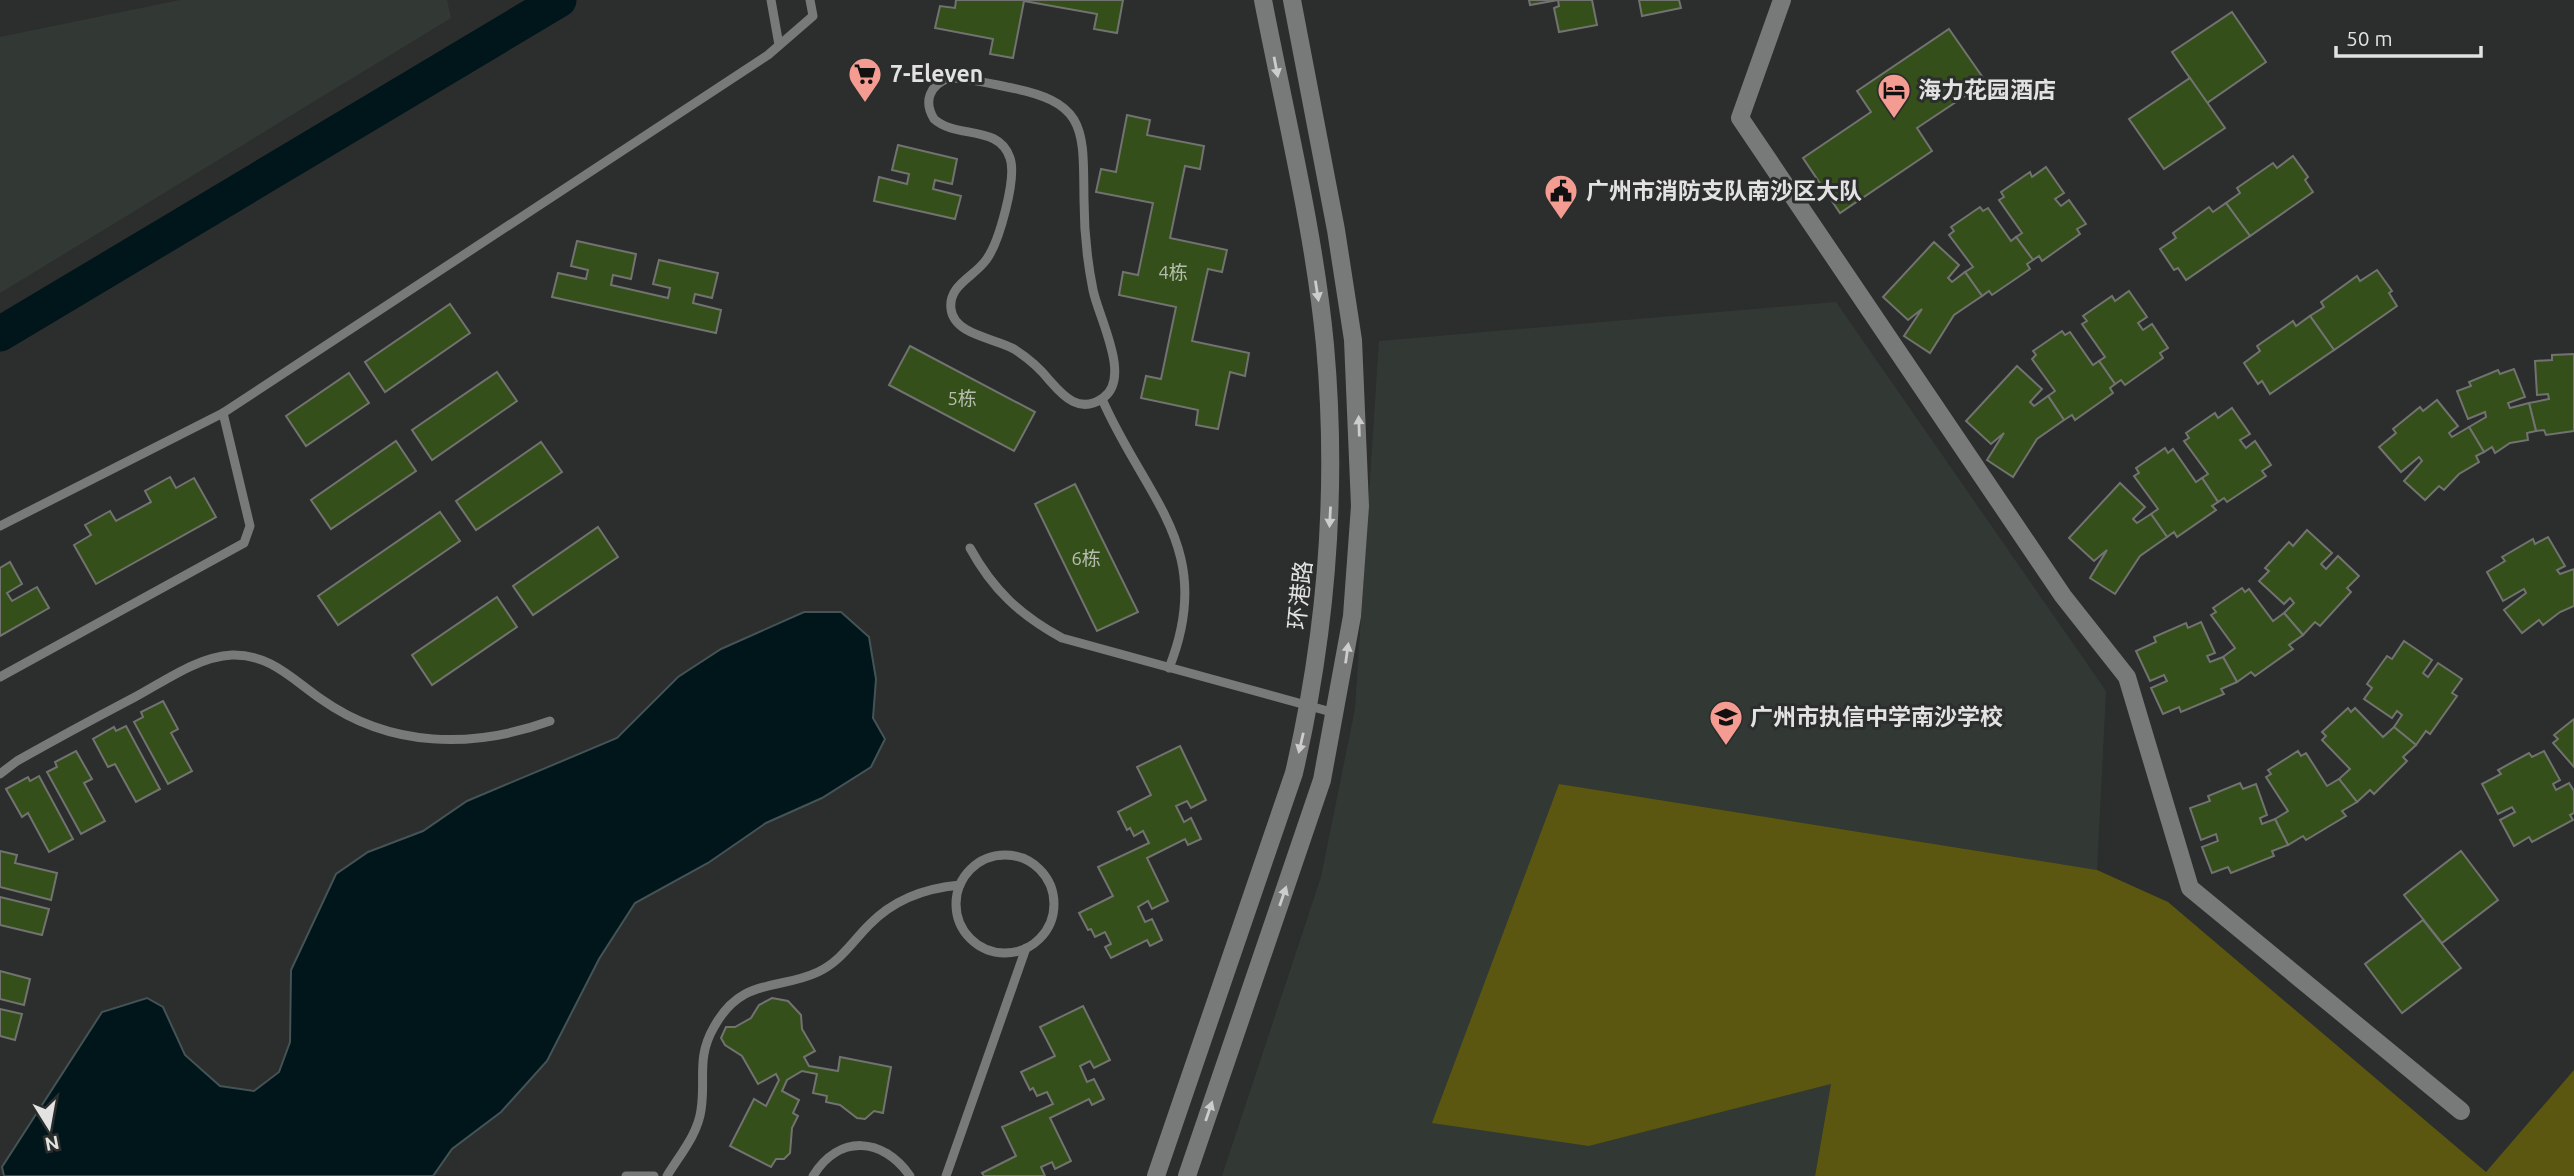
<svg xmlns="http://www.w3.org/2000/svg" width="2574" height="1176" font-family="Ubuntu,'Noto Sans SC',sans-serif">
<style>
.built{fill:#323935}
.forest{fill:#5b5711}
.water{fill:#00161a;stroke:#445356;stroke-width:2}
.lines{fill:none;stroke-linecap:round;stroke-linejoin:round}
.river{stroke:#00161a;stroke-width:35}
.building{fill:#344f19;stroke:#727371;stroke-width:2}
.lane{stroke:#777a78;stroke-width:9}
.street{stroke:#777a78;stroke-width:18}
.oneway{fill:#cccdcc}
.labels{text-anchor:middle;stroke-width:6;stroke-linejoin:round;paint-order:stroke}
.number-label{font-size:19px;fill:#b6bdaf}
.poi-label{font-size:23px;font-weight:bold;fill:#e1e2e1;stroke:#2b2e2c;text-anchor:start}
.street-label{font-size:23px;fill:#e1e2e1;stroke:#2b2e2c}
</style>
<rect width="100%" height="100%" fill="#2b2e2c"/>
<g class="built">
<polygon points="180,0 447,0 451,18 0,293 0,37"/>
<polygon points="1836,302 2106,691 2097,870 1559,784 1589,1146 1831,1084 1815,1176 1222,1176 1321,877 1355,709 1379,341"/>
</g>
<polygon class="forest" points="1559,784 2097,870 2168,902 2486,1172 2574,1070 2574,1176 1815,1176 1831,1084 1589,1146 1432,1123"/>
<polygon class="water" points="804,612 841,612 869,637 876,679 873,718 885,739 871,767 822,798 766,823 708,863 635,903 599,959 547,1061 501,1112 452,1149 433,1176 4,1176 2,1167 102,1012 147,998 163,1007 185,1055 220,1086 254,1091 279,1072 290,1042 291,970 336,874 368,852 423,831 467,801 617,738 678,677 721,649"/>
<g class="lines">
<polyline class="river" points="0,334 559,0"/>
</g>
<g class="building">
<polygon points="956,0 1123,0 1117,33 1094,29 1097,14 1024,1 1013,58 990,54 993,39 935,28 940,6 955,8"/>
<polygon points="1529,0 1592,0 1597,25 1559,32 1554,8 1559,6 1558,0 1530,5"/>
<polygon points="1639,0 1679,0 1681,8 1642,16"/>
<polygon points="2232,12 2266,62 2207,103 2172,52"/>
<polygon points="1949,29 1986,82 1917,128 1932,151 1840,213 1803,158 1871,112 1857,91"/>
<polygon points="2190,78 2225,128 2164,169 2129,119"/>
<polygon points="1127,115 1150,120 1147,135 1204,146 1200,169 1185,166 1170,238 1227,250 1222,272 1208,269 1192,341 1249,353 1245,376 1230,372 1218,429 1196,425 1198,410 1141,398 1146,376 1161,379 1176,307 1119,295 1123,272 1138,275 1153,203 1096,192 1101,169 1116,172"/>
<polygon points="898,145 957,159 952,184 935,180 933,189 961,196 955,219 874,201 879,177 907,184 909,174 892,170"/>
<polygon points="2293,156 2308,177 2305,180 2313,192 2250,236 2226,203 2240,193 2237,188 2273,163 2277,168"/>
<polygon points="2046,167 2064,193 2055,199 2061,206 2069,200 2086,224 2077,229 2080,234 2042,261 2039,256 2033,260 2016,237 2022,233 1999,200 2004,197 2001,192 2030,172 2032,177"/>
<polygon points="2226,203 2250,236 2186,280 2178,268 2174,270 2160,249 2176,238 2173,233 2209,207 2213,212"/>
<polygon points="1980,207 1983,211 1988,208 2011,241 2016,237 2033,260 2027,264 2030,269 1992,295 1989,291 1982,296 1965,272 1973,267 1949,235 1954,231 1951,227"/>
<polygon points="577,241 636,254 631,279 613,275 611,285 668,298 670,288 653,284 659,260 718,273 712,298 695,294 693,303 721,310 716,333 552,297 558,273 586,279 588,270 571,266"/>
<polygon points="1934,242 1959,265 1948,278 1952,282 1965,272 1982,296 1954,315 1930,353 1904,336 1922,309 1908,320 1883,297"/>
<polygon points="2377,270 2392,291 2389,293 2397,306 2334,350 2310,316 2324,307 2321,302 2357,276 2360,281"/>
<polygon points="2129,291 2147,317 2138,323 2143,330 2152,324 2168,348 2160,353 2163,358 2125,385 2121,380 2115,384 2099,361 2105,357 2082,324 2087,321 2083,316 2112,296 2115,301"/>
<polygon points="450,304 470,333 385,392 365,362"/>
<polygon points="2310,316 2334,350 2270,394 2262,381 2258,384 2244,363 2260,351 2257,346 2293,321 2296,326"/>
<polygon points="2062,331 2065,335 2070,332 2093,365 2099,361 2115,384 2110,388 2113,393 2075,420 2072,415 2064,420 2048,396 2055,391 2032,359 2036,355 2033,351"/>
<polygon points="910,346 1035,412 1014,451 889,385"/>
<polygon points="2574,354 2574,431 2546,435 2544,430 2536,431 2529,403 2549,399 2548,394 2537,395 2535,361 2552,360 2552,355"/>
<polygon points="2017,366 2042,389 2030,402 2034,406 2048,396 2064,420 2037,439 2013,477 1987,460 2004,433 1991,444 1966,421"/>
<polygon points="2514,369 2525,397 2508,403 2510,408 2529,403 2536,431 2527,433 2528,440 2510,443 2495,453 2492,447 2484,452 2469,427 2486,417 2485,412 2468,419 2457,391 2471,386 2469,382 2498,370 2500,374"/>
<polygon points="497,372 517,401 432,460 412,430"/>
<polygon points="349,373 369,403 306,446 286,416"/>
<polygon points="2437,400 2458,426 2449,433 2452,437 2469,427 2484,452 2476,456 2479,462 2459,474 2444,490 2439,486 2425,500 2404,481 2422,461 2419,457 2401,472 2379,447 2396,433 2393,429 2420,407 2423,411"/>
<polygon points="2232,408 2250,434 2240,440 2246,448 2255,441 2271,465 2262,471 2266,476 2227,502 2224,498 2218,502 2202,478 2208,474 2184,441 2189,438 2186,433 2215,413 2218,418"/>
<polygon points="396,441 416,471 331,529 311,500"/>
<polygon points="541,442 562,472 476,530 456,501"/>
<polygon points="2165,448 2168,453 2173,449 2196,482 2202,478 2218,502 2212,506 2216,510 2177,537 2174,532 2167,537 2151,514 2158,509 2134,476 2139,473 2136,468"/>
<polygon points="170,477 176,488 194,478 216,517 96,584 74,545 91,535 85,525 110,511 116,521 151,502 145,491"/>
<polygon points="2120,483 2145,507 2133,519 2137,523 2151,514 2167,537 2140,556 2115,594 2090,578 2107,550 2094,561 2069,538"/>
<polygon points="1075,484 1138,612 1097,631 1035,504"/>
<polygon points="440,512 460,541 338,625 318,596"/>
<polygon points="598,527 618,557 533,615 513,586"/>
<polygon points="2307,530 2332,553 2321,564 2326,569 2338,556 2359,576 2347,588 2351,592 2320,626 2315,622 2303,635 2284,613 2294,603 2290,598 2284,604 2259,581 2269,571 2265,568 2289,542 2293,546"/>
<polygon points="2548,537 2565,566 2557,570 2560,574 2574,569 2574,606 2560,612 2543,625 2539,620 2522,633 2504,610 2526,593 2524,589 2503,601 2487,572 2505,561 2502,557 2533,539 2535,544"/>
<polygon points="10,562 22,584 7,593 12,601 37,587 49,608 0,636 0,568"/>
<polygon points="2242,588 2245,592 2249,589 2273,621 2284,613 2303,635 2289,645 2293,649 2255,676 2251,672 2237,682 2223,657 2235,648 2211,615 2216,612 2213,608"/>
<polygon points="497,597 517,627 432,685 412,655"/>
<polygon points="2201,622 2215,653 2207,656 2210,662 2223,657 2237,682 2221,689 2224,694 2181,712 2179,707 2163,714 2151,688 2167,681 2164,675 2150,681 2136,651 2156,642 2154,637 2186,623 2188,628"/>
<polygon points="2404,641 2432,660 2423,673 2428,677 2438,663 2462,679 2452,693 2457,696 2430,734 2426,731 2416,745 2394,727 2402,715 2397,711 2392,718 2364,699 2372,688 2367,684 2387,656 2392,659"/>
<polygon points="163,701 178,729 171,733 192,771 168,784 134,722 143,717 141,712"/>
<polygon points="2348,708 2351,712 2355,708 2383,737 2394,727 2416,745 2403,757 2407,761 2374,794 2370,790 2357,802 2339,779 2350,769 2322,740 2326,736 2322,732"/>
<polygon points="2574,719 2574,767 2553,743 2558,739 2554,735"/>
<polygon points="126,726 160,789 136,802 115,764 108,767 93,739 114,727 116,731"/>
<polygon points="1180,746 1206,800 1191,808 1187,801 1176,806 1184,822 1191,818 1201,839 1188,845 1185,839 1147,858 1168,901 1152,909 1148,901 1138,907 1145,922 1152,919 1162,940 1150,946 1147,940 1111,958 1105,947 1111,944 1105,932 1095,937 1091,929 1088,930 1079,913 1113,896 1098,867 1149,843 1143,831 1134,836 1130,828 1127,830 1118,812 1151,795 1137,767"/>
<polygon points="76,751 92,779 84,783 105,821 81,834 47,772 57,767 55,762"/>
<polygon points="2298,751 2301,756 2306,753 2327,786 2339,779 2357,802 2342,811 2346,816 2306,840 2303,836 2288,845 2275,819 2288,811 2266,777 2271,774 2268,770"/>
<polygon points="2544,751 2560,780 2553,784 2556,790 2569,783 2574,791 2574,813 2570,815 2573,820 2532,842 2529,837 2514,846 2500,820 2515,812 2512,807 2498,814 2482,784 2501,774 2498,770 2529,753 2532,757"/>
<polygon points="39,776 73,839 49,852 28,813 22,817 6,789 28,777 30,781"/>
<polygon points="2240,783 2243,789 2256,784 2267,815 2260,818 2262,824 2275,819 2288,845 2272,851 2274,856 2231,873 2228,867 2212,873 2202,847 2218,841 2216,834 2201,840 2190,808 2210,801 2208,796"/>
<polygon points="0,851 17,855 15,863 57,873 51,900 0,887"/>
<polygon points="2461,851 2498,900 2442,943 2404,895"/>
<polygon points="0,897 49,909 42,935 0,925"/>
<polygon points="2423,920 2461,968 2402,1013 2365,964"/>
<polygon points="0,971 30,979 24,1005 0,999"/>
<polygon points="772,998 788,1001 801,1015 802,1029 815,1051 804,1057 809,1066 838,1071 840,1057 891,1067 883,1113 874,1111 865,1119 857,1118 840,1105 826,1102 827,1096 813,1093 817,1074 802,1071 787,1080 782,1091 799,1100 793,1113 798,1116 792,1128 790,1153 784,1159 776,1159 771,1167 730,1146 754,1099 766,1106 779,1080 776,1074 758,1084 742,1056 725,1045 721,1038 726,1027 735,1027 751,1018 759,1005"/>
<polygon points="1083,1006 1110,1060 1094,1068 1090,1061 1080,1066 1087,1082 1094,1079 1104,1099 1092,1105 1089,1099 1050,1118 1071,1161 1055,1169 1052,1162 1041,1167 1045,1176 984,1176 982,1173 1016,1156 1002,1127 1053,1104 1047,1092 1037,1096 1033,1088 1030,1090 1021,1072 1055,1056 1040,1027"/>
<polygon points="0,1009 22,1014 15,1040 0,1036"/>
</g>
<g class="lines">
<g class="lane">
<polyline points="771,0 779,45"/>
<path d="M949 78C968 78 988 83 1007 87 1088 102 1083 129 1084 200 1084 230 1087 260 1093 290 1099 319 1132 378 1103 398 1080 414 1064 397 1050 381 1040 368 1028 358 1014 349 995 338 954 335 951 309 948 285 974 277 986 260 999 243 1017 178 1010 158 999 124 956 139 934 119 923 101 930 85 949 78Z"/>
<path d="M1102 399C1146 500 1217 548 1169 668"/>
<polyline points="0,526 223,413 768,55 813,16 810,0"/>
<path d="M970 548C993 590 1020 615 1062 638L1335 713"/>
<polyline points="0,677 244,543 250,526 223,413"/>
<path d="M0 774 17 761C56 739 95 718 135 697 165 681 197 657 232 655 270 654 292 679 321 699 390 748 473 749 550 721"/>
<circle cx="1005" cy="904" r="49"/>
<polyline points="626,1176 654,1176"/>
<path d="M667 1176C679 1156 698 1134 701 1110 706 1079 696 1058 714 1027 742 976 778 991 818 972 841 961 852 942 869 925 893 900 926 888 960 885"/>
<path d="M813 1176C839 1134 883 1137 910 1176"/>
<polyline points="946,1176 1026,948"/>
</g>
<g class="street">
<polyline points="1782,0 1740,118 2063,596 2127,677 2190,888 2461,1111"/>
<path d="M1156 1176 1294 773C1327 631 1338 490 1325 345 1314 230 1285 114 1263 0"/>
<polyline points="1187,1176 1322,780 1352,616 1360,506 1353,340 1336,230 1292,0"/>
</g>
</g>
<defs><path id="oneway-solid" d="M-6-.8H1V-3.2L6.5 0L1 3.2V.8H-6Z" transform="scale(1.75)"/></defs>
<g class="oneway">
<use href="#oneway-solid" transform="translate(1276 67) rotate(79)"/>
<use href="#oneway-solid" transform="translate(1317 291) rotate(81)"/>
<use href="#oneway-solid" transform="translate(1359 426) rotate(-92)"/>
<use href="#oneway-solid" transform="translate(1330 517) rotate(93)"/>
<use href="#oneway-solid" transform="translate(1347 653) rotate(-82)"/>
<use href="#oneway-solid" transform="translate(1301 743) rotate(103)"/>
<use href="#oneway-solid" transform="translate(1283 896) rotate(-71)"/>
<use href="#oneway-solid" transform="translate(1209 1111) rotate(-71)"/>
</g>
<defs>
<symbol id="supermarket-pin" viewBox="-11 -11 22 30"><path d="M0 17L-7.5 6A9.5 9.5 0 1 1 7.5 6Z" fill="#f59c92" stroke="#2b2e2c"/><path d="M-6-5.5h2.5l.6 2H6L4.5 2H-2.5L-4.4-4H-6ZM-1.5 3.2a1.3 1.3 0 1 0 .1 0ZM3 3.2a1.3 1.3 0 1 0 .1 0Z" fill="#111"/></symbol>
<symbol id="hotel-pin" viewBox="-11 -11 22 30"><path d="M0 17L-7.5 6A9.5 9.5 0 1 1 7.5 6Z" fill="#f59c92" stroke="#2b2e2c"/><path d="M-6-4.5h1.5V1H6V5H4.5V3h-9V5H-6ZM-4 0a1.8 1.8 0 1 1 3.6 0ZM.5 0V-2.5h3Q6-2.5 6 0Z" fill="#111"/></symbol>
<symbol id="civic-pin" viewBox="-11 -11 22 30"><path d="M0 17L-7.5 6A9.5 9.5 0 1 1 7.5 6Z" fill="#f59c92" stroke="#2b2e2c"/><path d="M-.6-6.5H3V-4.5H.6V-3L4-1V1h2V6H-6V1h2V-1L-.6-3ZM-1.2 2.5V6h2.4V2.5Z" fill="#111"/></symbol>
<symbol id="school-pin" viewBox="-11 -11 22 30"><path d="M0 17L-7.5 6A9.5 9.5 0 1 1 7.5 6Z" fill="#f59c92" stroke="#2b2e2c"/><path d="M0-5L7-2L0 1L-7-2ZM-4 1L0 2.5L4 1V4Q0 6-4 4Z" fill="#111"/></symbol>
</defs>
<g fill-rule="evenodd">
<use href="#supermarket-pin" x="846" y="55" width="38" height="52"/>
<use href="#hotel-pin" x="1875" y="71" width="38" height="52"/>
<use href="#civic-pin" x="1542" y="172" width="38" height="52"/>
<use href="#school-pin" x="1707" y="698" width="38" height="52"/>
</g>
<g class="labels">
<g class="number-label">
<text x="1173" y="279">4栋</text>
<text x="962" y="405">5栋</text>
<text x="1086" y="565">6栋</text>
</g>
<g class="poi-label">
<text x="890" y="82">7-Eleven</text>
<text x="1918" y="98">海力花园酒店</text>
<text x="1586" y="199">广州市消防支队南沙区大队</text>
<text x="1750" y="725">广州市执信中学南沙学校</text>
</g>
<g class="street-label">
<text transform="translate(1300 595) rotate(-84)" y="8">环港路</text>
</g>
</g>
<g transform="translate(49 1127) rotate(169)" stroke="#2b2e2c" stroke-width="5" paint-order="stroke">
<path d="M0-5L12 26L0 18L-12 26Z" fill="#e1e2e1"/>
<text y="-10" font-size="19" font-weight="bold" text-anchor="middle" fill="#e1e2e1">N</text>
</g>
<path d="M2336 46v10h145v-10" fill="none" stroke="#e1e2e1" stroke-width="3.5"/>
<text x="2346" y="46" font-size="21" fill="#e1e2e1" stroke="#2b2e2c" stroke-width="5" paint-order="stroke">50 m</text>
</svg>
